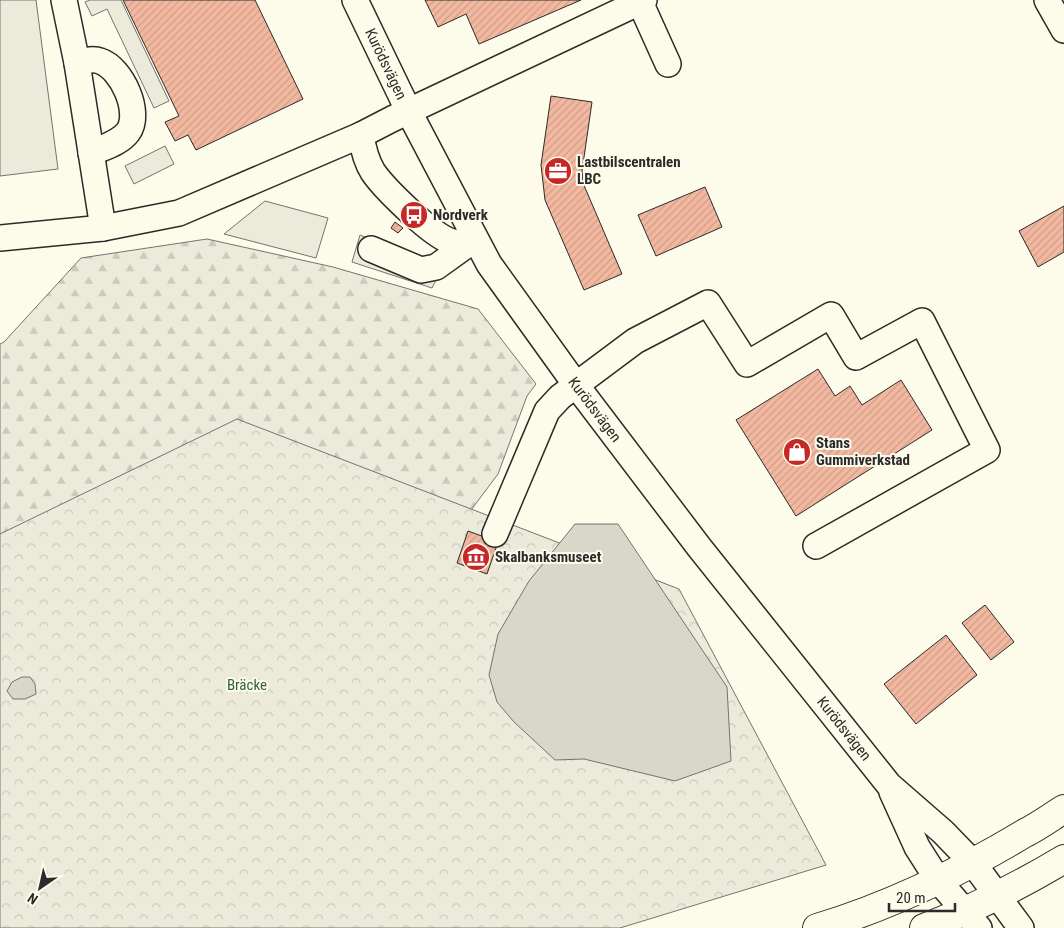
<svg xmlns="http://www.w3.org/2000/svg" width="1064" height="928" font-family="'Roboto Condensed',sans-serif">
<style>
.forest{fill:url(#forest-firs);stroke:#74746e}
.park{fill:url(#park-crowns);stroke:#74746e}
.parking{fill:#eceadb;stroke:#74746e}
.water{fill:#d8d7c9;stroke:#74746e}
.building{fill:url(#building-hatch);stroke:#2b2b2b}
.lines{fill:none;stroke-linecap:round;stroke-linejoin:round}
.minor-casing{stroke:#2b2b2b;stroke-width:28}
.major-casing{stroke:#2b2b2b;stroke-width:30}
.minor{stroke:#fdfbea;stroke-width:25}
.major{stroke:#fdfbea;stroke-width:28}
.labels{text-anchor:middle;stroke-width:4;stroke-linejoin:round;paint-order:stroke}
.street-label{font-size:15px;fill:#2b2b2b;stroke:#fdfbea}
.poi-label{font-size:15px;font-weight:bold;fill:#2b2b2b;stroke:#fdfbea;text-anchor:start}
.park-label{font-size:15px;fill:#34623c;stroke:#fdfbea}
</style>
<defs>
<pattern id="forest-firs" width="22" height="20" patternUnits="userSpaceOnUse" patternTransform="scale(1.25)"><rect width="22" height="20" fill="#ecebdb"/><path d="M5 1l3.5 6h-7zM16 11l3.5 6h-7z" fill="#cbcabc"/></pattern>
<pattern id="park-crowns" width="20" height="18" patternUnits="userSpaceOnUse" patternTransform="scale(1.25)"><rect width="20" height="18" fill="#ecebdb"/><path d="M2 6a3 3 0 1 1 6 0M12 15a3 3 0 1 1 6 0" fill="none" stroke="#cbcabc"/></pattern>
<pattern id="building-hatch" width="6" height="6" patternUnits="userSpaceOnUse" patternTransform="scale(1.25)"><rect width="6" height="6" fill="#f2b8a0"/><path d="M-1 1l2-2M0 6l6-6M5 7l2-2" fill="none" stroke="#d09e8a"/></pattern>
</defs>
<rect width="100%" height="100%" fill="#fdfbea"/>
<polygon class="forest" points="207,239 333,267 478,309 536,384 527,396 498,474 459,526 0,615 0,344 4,342 81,258"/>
<polygon class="park" points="237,419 679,589 826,865 620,928 0,928 0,534"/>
<g class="parking">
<polygon points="0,0 36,0 58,169 0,176"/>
<polygon points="90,0 121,0 169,101 154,108 107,9 92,16 85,2"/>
<polygon points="165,146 174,164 134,184 125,166"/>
<polygon points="265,201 328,218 316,258 224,234"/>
<polygon points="360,235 426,263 438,276 432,288 352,262"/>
</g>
<g class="water">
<polygon points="575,524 618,524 727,687 731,761 675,781 584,759 555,760 514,722 497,702 489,675 498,634 529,581"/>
<polygon points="22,677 30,677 35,684 36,694 25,699 13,699 7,691 12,682"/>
</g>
<g class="building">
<polygon points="123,0 255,0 303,99 196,150 188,135 175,141 165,122 179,116"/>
<polygon points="425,0 581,0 479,44 466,14 438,27"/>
<polygon points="551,96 592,102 582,171 583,183 622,274 584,290 545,200 541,165"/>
<polygon points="705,187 722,227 656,256 638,215"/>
<polygon points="1064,206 1064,252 1038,267 1019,231"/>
<polygon points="395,222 403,228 398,233 391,228"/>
<polygon points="818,369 835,396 850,386 862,405 901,380 932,430 796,516 736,420"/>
<polygon points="468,531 498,542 487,574 457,563"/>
<polygon points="985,605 1014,642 991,660 962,623"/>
<polygon points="946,635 977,675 916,724 884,684"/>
</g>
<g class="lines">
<defs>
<g id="minor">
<polyline points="64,0 77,63 103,228"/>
<path id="s1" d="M355 0 409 112 489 264 576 385 699 547 889 785 943 832 973 863 1021 928"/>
<polyline points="1047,0 1064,30"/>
<polyline points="640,2 668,64"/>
<path d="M77 63C85 61 92 58 100 61 122 68 142 113 128 132 120 143 104 147 91 153"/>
<path d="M361 135C363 148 366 161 373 172 384 188 434 238 453 242 461 243 467 241 475 239"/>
<polyline points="0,238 103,228 179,213 361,135 392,119 644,0"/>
<polyline points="371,249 421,270 436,267 475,239"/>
<polyline points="495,534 547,411 560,397 635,341 708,303 747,364 831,315 856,357 922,321 987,450 816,546"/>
<polyline points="892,792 917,847 938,880 979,928"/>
</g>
<g id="major">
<path d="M817 928C890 906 960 872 1025 833 1039 826 1051 817 1064 809"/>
<path d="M924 928C973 909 1019 886 1064 859"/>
</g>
</defs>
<use href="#minor" class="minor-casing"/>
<use href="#major" class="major-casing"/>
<use href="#minor" class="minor"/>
<use href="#major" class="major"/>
</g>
<defs>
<symbol id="office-disc" viewBox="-11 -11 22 22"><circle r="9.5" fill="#c62828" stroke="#fdfbea"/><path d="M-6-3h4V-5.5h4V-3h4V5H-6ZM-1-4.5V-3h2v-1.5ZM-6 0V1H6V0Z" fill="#fff"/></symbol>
<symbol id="bus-disc" viewBox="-11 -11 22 22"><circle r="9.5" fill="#c62828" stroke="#fdfbea"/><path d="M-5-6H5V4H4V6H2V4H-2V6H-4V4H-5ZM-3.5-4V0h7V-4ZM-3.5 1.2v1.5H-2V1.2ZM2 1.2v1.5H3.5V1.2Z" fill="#fff"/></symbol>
<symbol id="shop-disc" viewBox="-11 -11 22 22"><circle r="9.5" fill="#c62828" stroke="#fdfbea"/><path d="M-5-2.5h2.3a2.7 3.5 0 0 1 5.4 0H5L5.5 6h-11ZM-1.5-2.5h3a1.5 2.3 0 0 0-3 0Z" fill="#fff"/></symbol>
<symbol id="museum-disc" viewBox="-11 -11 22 22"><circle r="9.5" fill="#c62828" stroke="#fdfbea"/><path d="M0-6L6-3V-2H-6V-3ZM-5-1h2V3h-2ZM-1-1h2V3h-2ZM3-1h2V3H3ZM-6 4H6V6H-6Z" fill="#fff"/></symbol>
</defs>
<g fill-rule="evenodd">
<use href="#office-disc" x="542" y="155" width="32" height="32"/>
<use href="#bus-disc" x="398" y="199" width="32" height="32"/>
<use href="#shop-disc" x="781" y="436" width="32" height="32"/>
<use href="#museum-disc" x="460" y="541" width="32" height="32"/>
</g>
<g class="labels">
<g class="street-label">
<text dy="5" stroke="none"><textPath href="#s1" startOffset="71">Kurödsvägen</textPath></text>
<text dy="5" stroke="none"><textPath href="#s1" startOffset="476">Kurödsvägen</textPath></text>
<text dy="5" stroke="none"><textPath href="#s1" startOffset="881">Kurödsvägen</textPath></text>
</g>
<g class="poi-label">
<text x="577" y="167">Lastbilscentralen<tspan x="577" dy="17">LBC</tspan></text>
<text x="433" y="220">Nordverk</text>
<text x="816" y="448">Stans<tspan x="816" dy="17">Gummiverkstad</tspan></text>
<text x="495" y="562">Skalbanksmuseet</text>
</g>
<g class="park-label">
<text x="247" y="690">Bräcke</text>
</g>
</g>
<g transform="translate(40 888) rotate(214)" stroke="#fdfbea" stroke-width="4" paint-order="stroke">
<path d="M0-4L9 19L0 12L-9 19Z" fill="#2b2b2b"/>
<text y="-8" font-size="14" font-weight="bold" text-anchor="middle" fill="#2b2b2b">N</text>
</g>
<path d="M889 903v8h66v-8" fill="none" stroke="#2b2b2b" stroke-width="2.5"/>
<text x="896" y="903" font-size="15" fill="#2b2b2b" stroke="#fdfbea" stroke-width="4" paint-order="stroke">20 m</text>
</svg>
